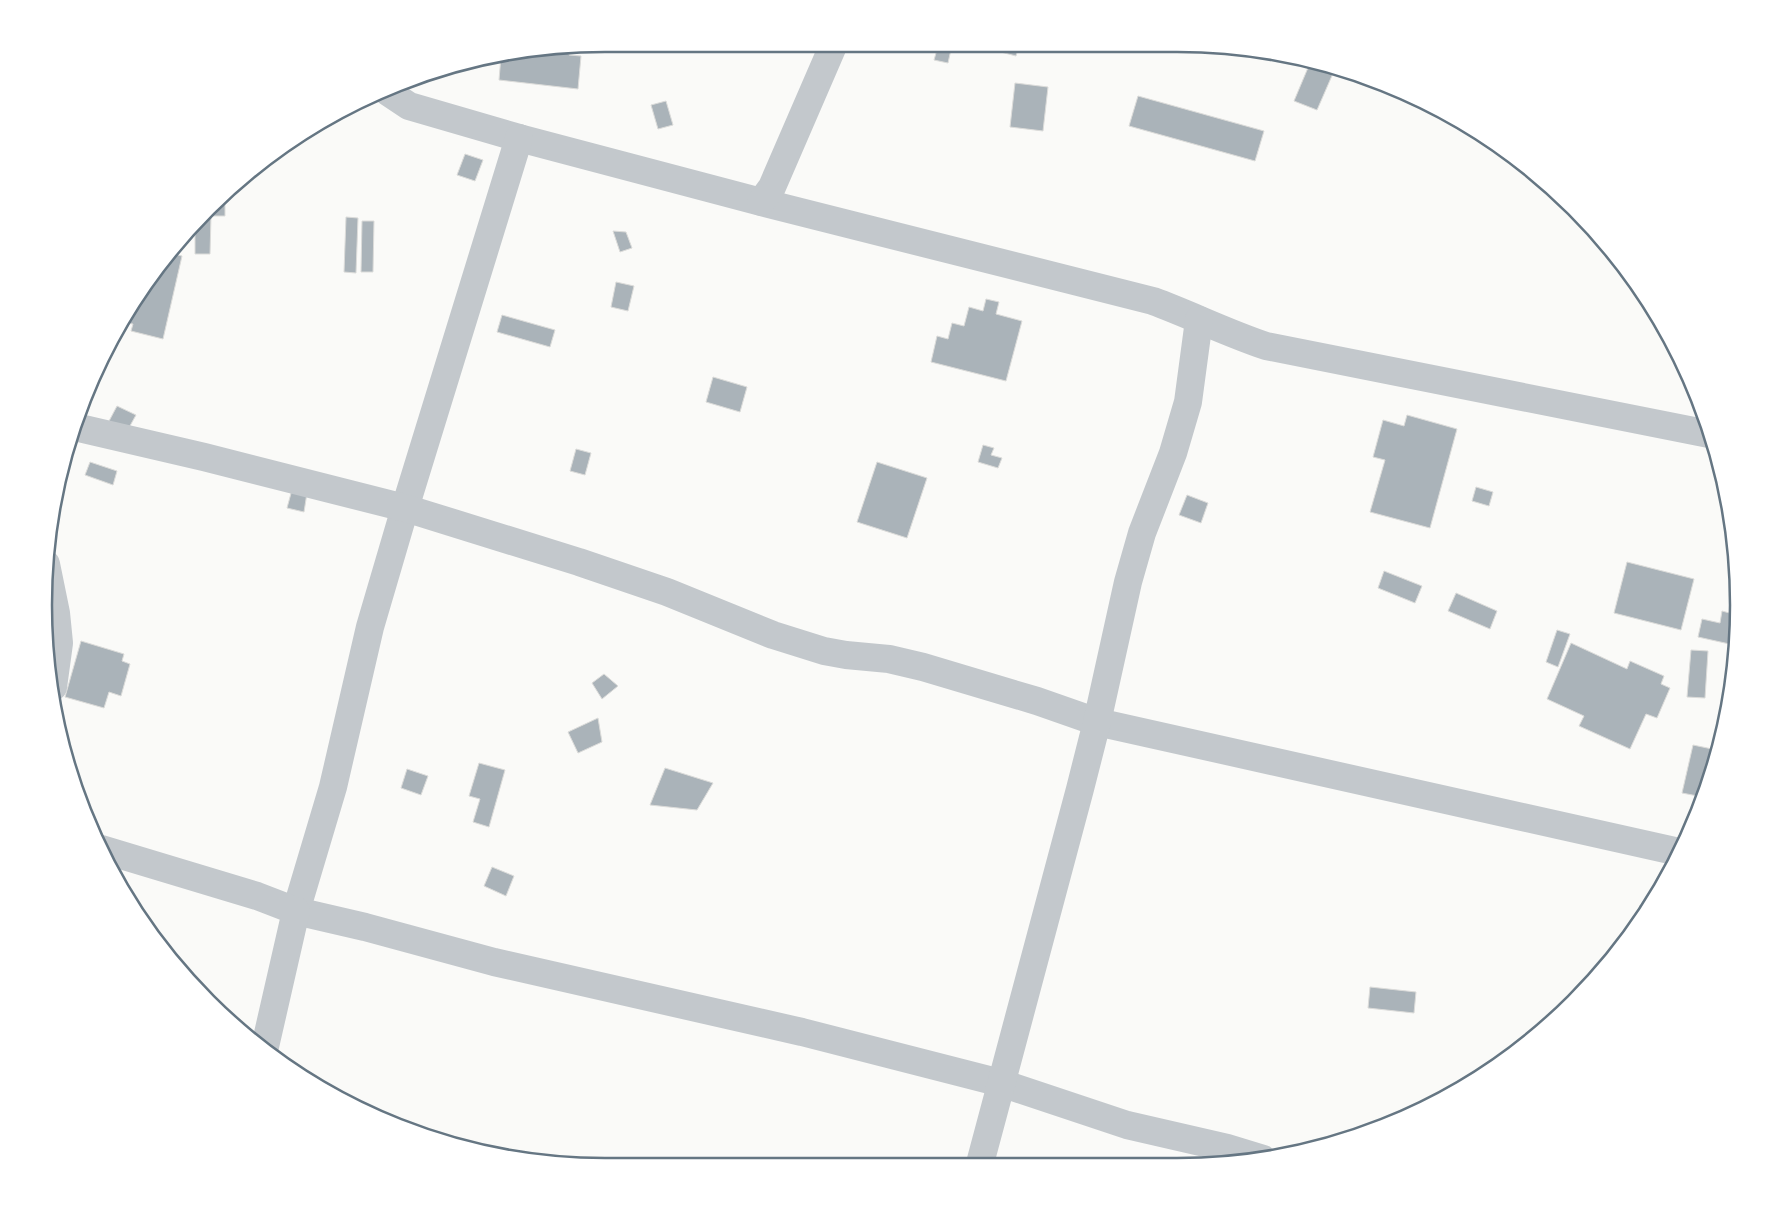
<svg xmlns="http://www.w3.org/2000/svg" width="1782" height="1211" font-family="Karla,sans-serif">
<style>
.building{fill:#aab3b9;stroke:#dcdcda}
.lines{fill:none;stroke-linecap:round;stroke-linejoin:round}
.street{stroke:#c3c8cc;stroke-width:28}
.rim{fill:none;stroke:#657683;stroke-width:2.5}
</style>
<rect width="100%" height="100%" fill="#fafaf8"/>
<g class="building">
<polygon points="952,45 948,63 934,60 938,46"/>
<polygon points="974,45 1019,45 1016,56"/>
<polygon points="569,48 569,55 581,56 578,89 499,80 501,56 532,49"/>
<polygon points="1310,63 1334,71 1317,110 1294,101"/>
<polygon points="1015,83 1048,87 1043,131 1010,127"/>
<polygon points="1138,96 1264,131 1255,161 1129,126"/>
<polygon points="666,101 673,125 658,129 651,105"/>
<polygon points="465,154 483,160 475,181 457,175"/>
<polygon points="1527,168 1547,185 1524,175"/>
<polygon points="215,205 225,205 225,216 211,216 210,254 195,254 195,226"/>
<polygon points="346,217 358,218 356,273 344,272"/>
<polygon points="362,221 374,221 373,272 361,272"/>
<polygon points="613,231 626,232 632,248 620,252"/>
<polygon points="170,253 182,256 163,339 131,331 133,324 126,323 160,263"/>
<polygon points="616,282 634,286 628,311 611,307"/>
<polygon points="986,299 999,302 996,314 1022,321 1006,381 931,362 937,336 948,339 952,323 964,326 969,307 983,311"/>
<polygon points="502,315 555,330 550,347 497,332"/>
<polygon points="713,377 747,387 740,412 706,402"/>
<polygon points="117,406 136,415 126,433 108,423"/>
<polygon points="1407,415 1457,429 1430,528 1370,512 1385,460 1373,457 1383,420 1404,426"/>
<polygon points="983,445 994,448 991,455 1002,458 998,468 978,462"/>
<polygon points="576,449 591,453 585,475 570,471"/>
<polygon points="90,462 117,471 113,485 85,475"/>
<polygon points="877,462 927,478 907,538 857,522"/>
<polygon points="293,486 307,493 304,512 287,508"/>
<polygon points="1476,487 1493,492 1489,506 1472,501"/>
<polygon points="1187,495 1208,503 1201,523 1179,515"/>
<polygon points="1627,562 1694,579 1681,630 1614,613"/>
<polygon points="1384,571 1422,586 1415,603 1378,588"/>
<polygon points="1456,593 1497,611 1490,629 1448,611"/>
<polygon points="1722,611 1737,615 1734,645 1698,637 1702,619 1720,623"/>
<polygon points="1557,630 1570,634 1558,667 1546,662"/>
<polygon points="81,641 124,654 122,661 130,664 121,696 109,692 104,708 65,697"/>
<polygon points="1571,643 1627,669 1630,661 1664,676 1661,684 1670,688 1657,718 1646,714 1630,749 1579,726 1584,716 1547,699"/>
<polygon points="1691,650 1708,651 1705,698 1687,697"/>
<polygon points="604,674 618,686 602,699 592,683"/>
<polygon points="598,718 602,742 578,753 568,732"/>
<polygon points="1693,745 1717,750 1703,797 1682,793"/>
<polygon points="479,763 505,770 489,827 473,822 480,799 469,796"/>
<polygon points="665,768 713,783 697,810 650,805"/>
<polygon points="407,769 428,776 421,795 401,788"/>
<polygon points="492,867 514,876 506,896 484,886"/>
<polygon points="1640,905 1649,908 1644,917 1633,931"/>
<polygon points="1370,987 1416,992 1414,1013 1368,1008"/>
</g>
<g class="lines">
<g class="street">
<path d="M388 92 409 106 519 138 761 202 1153 301C1191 315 1227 333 1266 346L1709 434"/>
<polyline points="519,138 405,508 370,627 333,787 296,911 365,927 494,962 802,1032 1001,1083 1127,1125 1227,1148 1263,1159"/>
<polyline points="761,202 772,187 833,46"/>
<polyline points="75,427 204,457 405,508 579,562 667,592 773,635 824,651 846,655 889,659 923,667 1037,701 1097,722 1679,852"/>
<polyline points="46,564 56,613 59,643 53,687"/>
<polyline points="101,849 257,896 296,911 264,1051"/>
<polyline points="979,1167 1080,789 1097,722 1128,582 1142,533 1173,453 1188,402 1199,320"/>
</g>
</g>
<path d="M0 0H1782V1211H0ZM605 52H1177A553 553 0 0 1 1730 605V605A553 553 0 0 1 1177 1158H605A553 553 0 0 1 52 605V605A553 553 0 0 1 605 52Z" fill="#fff" fill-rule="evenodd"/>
<path class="rim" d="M605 52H1177A553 553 0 0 1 1730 605V605A553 553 0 0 1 1177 1158H605A553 553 0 0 1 52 605V605A553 553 0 0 1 605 52Z"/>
</svg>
